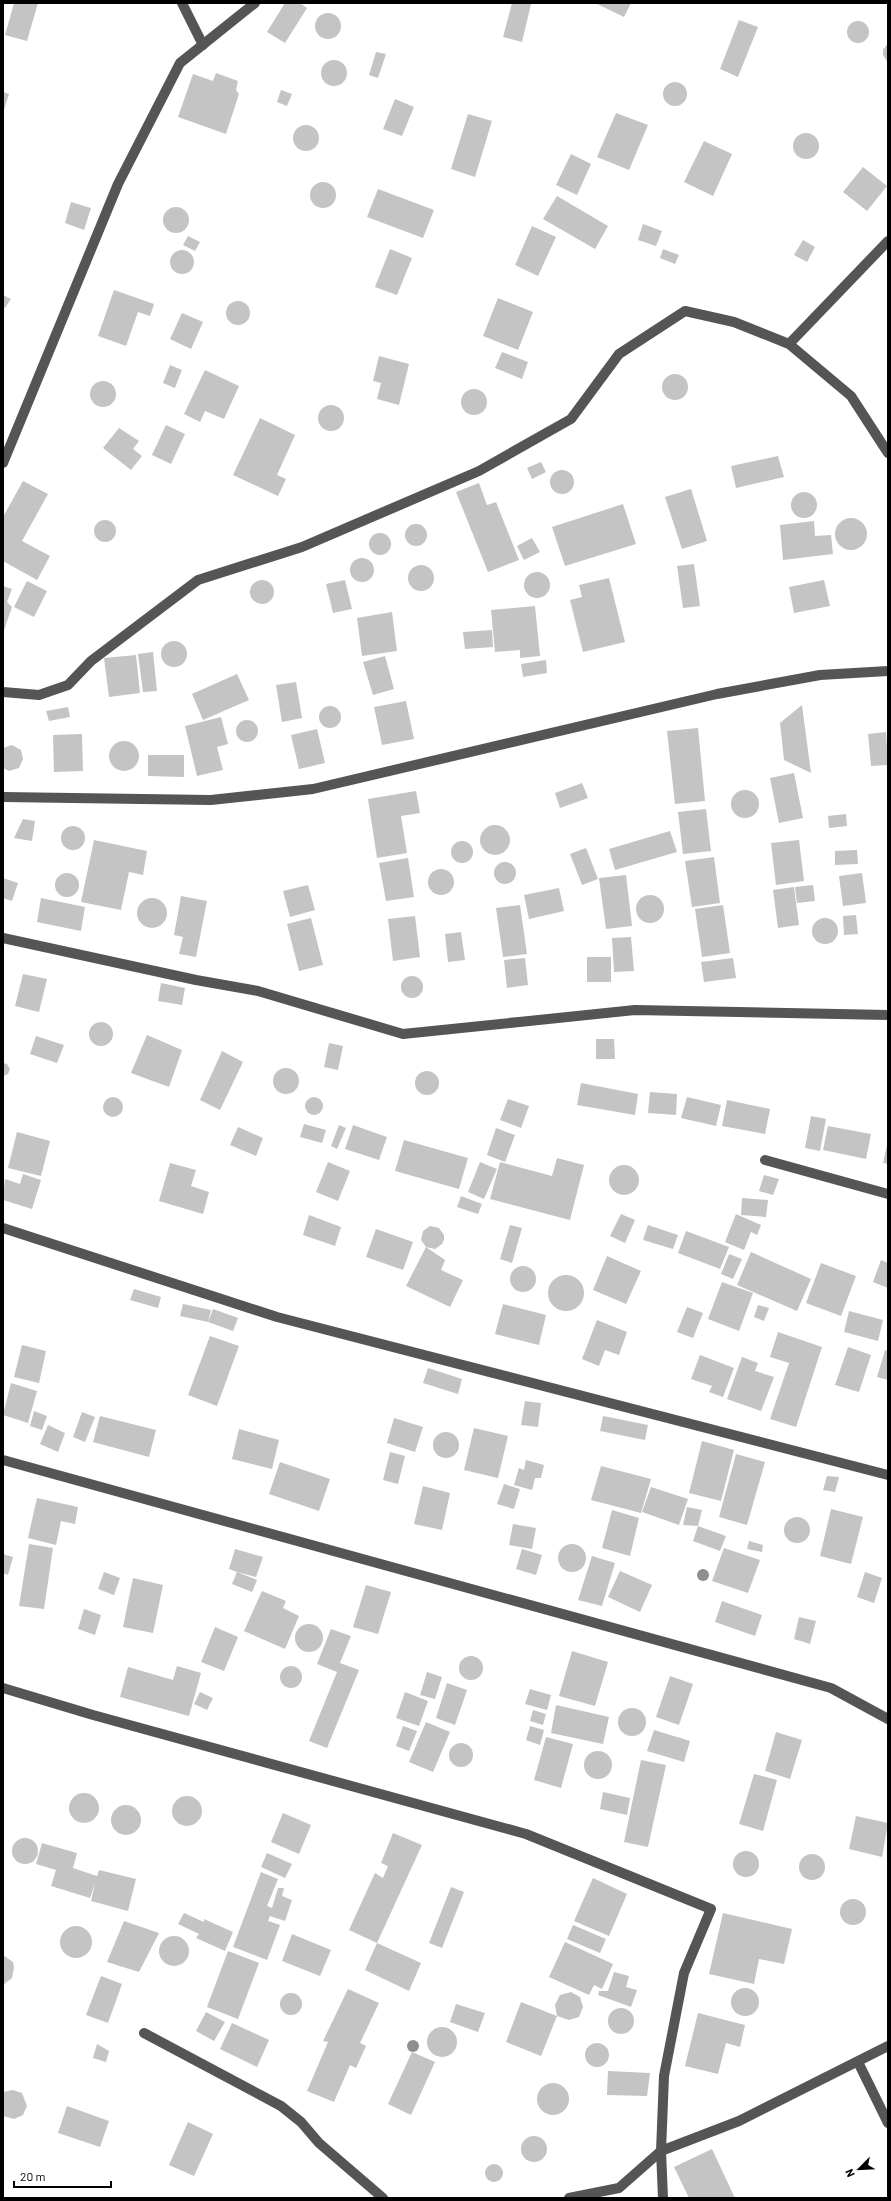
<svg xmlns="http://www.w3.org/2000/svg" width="891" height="2201" font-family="Barlow,sans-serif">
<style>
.building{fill:#c4c4c4}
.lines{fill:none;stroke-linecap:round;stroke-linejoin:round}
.minor{stroke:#555;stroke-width:10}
.tree{fill:#8f8f8f}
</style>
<rect width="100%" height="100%" fill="#fff"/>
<g class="building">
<polygon points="14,3 38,3 27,41 5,35"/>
<polygon points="285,3 300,3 307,8 285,43 267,32"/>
<polygon points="512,3 531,4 522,42 503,37"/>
<polygon points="595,3 631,3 624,17"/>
<circle cx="328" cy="26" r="13"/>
<polygon points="739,20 758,27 738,77 720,69"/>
<circle cx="858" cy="32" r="11"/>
<polygon points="888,43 888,63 883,55 883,50"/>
<polygon points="376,52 386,54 378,78 369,75"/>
<circle cx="334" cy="73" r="13"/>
<polygon points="216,73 238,81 236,90 239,94 226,134 178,117 193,74 213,81"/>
<circle cx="675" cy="94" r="12"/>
<polygon points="281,90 292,94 287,106 277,102"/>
<polygon points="3,92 9,94 3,113"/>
<polygon points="395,99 414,107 402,136 383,129"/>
<polygon points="616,113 648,125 629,170 597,157"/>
<polygon points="468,114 492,121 475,177 451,169"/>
<circle cx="306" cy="138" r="13"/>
<circle cx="806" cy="146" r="13"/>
<polygon points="704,141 732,154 713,196 684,182"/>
<polygon points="571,154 591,164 577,195 556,185"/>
<polygon points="863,167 887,186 867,211 843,192"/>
<circle cx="323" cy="195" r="13"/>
<polygon points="378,189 434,210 423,238 367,217"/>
<polygon points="557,196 608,226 595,249 543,219"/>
<polygon points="71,202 91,208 84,230 65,223"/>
<circle cx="176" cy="220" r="13"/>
<polygon points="643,224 662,231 656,246 638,240"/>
<polygon points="532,226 556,237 538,276 515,265"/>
<polygon points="188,236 200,242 195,251 183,245"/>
<polygon points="803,240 815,247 807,262 794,255"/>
<polygon points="390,249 412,258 397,295 375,287"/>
<polygon points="663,249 679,255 675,264 660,258"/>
<circle cx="182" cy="262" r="12"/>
<polygon points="114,290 154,304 150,316 138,312 126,346 98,336"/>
<polygon points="3,295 11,299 5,308 3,306"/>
<polygon points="498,298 533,312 518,350 483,336"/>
<circle cx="238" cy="313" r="12"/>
<polygon points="182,313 203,322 191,349 170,339"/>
<polygon points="502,352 528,362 522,379 495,368"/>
<polygon points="379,356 409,364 399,405 377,399 381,383 373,381"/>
<polygon points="170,365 182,370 175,388 163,383"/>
<polygon points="205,370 239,386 224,419 205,411 200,422 184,414"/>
<circle cx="675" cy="387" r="13"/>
<circle cx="103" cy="394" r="13"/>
<circle cx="474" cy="402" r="13"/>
<circle cx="331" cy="418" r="13"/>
<polygon points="260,418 295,435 277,475 286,479 278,496 233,475"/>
<polygon points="166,425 185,434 171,464 152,455"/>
<polygon points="119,428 139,441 133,449 142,456 131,470 103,448"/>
<polygon points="778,456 784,477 736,488 731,466"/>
<polygon points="541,462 546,472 532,479 527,468"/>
<circle cx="562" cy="482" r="12"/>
<polygon points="23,481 48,494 22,541 50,556 37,580 3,561 3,517"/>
<polygon points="479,483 487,505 496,502 519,560 488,572 456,492"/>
<polygon points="691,489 707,541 682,549 665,497"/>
<circle cx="804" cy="505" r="13"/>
<polygon points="623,504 636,544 565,566 552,527"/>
<circle cx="851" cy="534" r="16"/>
<circle cx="105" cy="531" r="11"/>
<polygon points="814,521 815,536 831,535 833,554 783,560 780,525"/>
<circle cx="416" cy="535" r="11"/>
<circle cx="380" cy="544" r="11"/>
<polygon points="532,538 540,552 524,560 517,546"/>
<circle cx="362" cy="570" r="12"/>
<polygon points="694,564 700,606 683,608 677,566"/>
<circle cx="421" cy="578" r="13"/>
<circle cx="537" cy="585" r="13"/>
<polygon points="609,578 625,642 583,652 570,600 582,597 579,585"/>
<circle cx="262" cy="592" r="12"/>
<polygon points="345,580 352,609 333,613 326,584"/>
<polygon points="824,580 830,606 794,613 789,587"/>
<polygon points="27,581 47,591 34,617 14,607"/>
<polygon points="3,586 12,589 7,602 12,607 3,633"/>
<polygon points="535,606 540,656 520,658 520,650 495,652 491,610"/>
<polygon points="392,612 397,651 362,656 357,618"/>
<polygon points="492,630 493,647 465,649 463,632"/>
<circle cx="174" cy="654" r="13"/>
<polygon points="153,652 157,691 143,692 138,654"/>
<polygon points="136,655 140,693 109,697 104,658"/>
<polygon points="385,656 394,689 373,695 363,662"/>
<polygon points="546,660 547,673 523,677 521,664"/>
<polygon points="237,674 249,700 203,720 192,694"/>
<polygon points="296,682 302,718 282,722 276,685"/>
<polygon points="406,701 414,739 382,745 374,707"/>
<polygon points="802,705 811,773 784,760 780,723"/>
<circle cx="330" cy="717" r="11"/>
<polygon points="68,707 70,717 49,721 46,711"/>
<polygon points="221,717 228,744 217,747 223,770 197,776 185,726"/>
<circle cx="247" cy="731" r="11"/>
<polygon points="698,728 705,801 675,804 667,731"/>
<polygon points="317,729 325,763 299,769 291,735"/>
<polygon points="886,732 888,765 871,766 868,734"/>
<polygon points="82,734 83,771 54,772 53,735"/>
<circle cx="124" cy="756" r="15"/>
<polygon points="12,745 21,750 23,759 19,768 9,771 3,768 3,748"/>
<polygon points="148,755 184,755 184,777 148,776"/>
<polygon points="794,773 803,818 779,823 770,778"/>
<polygon points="582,783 588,798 560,808 555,793"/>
<circle cx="745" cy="804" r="14"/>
<polygon points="416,791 420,813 401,816 407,853 377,858 368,799"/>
<polygon points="706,809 711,851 683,854 678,812"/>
<polygon points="846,814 847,826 829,828 828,816"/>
<polygon points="23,819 35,821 32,841 14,838"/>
<circle cx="495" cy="840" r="15"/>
<circle cx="73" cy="838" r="12"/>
<polygon points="670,831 677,852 615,870 609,849"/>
<polygon points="94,840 147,851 143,875 129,872 121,910 81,902"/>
<polygon points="799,840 804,881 776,885 771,843"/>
<circle cx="462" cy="852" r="11"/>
<polygon points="586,848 598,879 582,885 570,854"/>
<polygon points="857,850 858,864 835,865 835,851"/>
<polygon points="714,857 720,903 692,907 685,861"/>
<polygon points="408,858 414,897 386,901 379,863"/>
<circle cx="505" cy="873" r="11"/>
<circle cx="441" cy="882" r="13"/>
<circle cx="67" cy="885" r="12"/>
<polygon points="862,873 866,903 843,906 839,876"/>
<polygon points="626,875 632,926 606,929 599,878"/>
<polygon points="3,878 18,883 12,901 3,898"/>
<polygon points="308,885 315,910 290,917 283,891"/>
<polygon points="813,885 815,901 797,903 795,887"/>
<polygon points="794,887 799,925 778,928 773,890"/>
<polygon points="559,888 564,911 529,919 524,895"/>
<circle cx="650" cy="909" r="14"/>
<polygon points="181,896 207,901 196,957 179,954 183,937 174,935"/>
<polygon points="41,898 85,907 81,931 37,922"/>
<circle cx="152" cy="913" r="15"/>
<polygon points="520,905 527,954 503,957 496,908"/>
<polygon points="723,905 730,953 702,957 695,909"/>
<polygon points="856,915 858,934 844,935 843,916"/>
<polygon points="415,916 420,957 393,961 388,919"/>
<polygon points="311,918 323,965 299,971 287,924"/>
<circle cx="825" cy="931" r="13"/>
<polygon points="461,932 465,960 448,962 445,934"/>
<polygon points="631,937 634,971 614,972 612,938"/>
<rect x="587" y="957" width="24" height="25"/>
<polygon points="525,958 528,985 507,988 504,960"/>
<polygon points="733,958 736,978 704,982 701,962"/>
<polygon points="23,974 47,979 39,1012 15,1006"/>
<circle cx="412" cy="987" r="11"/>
<polygon points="161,983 185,988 182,1005 158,1001"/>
<circle cx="101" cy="1034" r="12"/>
<polygon points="147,1035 182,1050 169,1087 131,1073"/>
<polygon points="36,1036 64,1045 57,1063 30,1054"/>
<polygon points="596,1039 614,1039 615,1059 596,1059"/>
<polygon points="329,1043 343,1046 338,1070 324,1067"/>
<polygon points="222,1051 243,1062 220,1110 200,1100"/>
<polygon points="3,1063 7,1064 10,1069 8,1074 3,1076"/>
<circle cx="286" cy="1081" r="13"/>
<circle cx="427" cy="1083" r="12"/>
<polygon points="581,1083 638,1094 635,1115 577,1105"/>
<polygon points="650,1092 677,1094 676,1115 648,1113"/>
<circle cx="113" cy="1107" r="10"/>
<polygon points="687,1097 721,1105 716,1126 681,1118"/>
<circle cx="314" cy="1106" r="9"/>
<polygon points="508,1099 529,1106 521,1128 500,1120"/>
<polygon points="727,1100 770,1109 765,1134 722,1126"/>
<polygon points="811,1116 826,1119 820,1151 805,1148"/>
<polygon points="304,1124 326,1130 322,1143 300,1137"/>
<polygon points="339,1125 346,1128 337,1149 331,1146"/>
<polygon points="353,1125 387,1137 379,1160 345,1149"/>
<polygon points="828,1126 871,1134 866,1159 823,1150"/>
<polygon points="238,1127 263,1138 256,1156 230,1145"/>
<polygon points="496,1128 515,1135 505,1162 487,1155"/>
<polygon points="17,1132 50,1141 41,1176 8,1168"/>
<polygon points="404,1140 468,1158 459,1189 395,1171"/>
<polygon points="888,1141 888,1164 883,1163"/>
<polygon points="557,1158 584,1165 570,1220 490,1199 500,1162 552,1176"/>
<polygon points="328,1162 350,1171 338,1201 316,1192"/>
<polygon points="480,1162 497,1169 484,1199 468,1192"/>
<polygon points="170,1163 196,1170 191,1186 209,1192 203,1214 159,1201"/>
<circle cx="624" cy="1180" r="15"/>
<polygon points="23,1174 41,1180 32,1209 3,1200 5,1179 20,1184"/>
<polygon points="764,1175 779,1179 773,1195 759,1191"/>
<polygon points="461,1196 482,1204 478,1214 457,1207"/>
<polygon points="742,1198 768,1200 766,1217 741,1215"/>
<polygon points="621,1214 635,1220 625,1243 610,1236"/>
<polygon points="736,1214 761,1225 757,1235 751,1232 744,1250 725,1242"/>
<polygon points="309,1215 341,1227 335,1246 303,1235"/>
<polygon points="510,1225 522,1228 512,1263 500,1259"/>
<polygon points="648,1225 678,1235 673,1249 643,1240"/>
<polygon points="430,1226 439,1228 444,1235 444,1240 442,1244 435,1249 426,1247 445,1260 441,1270 463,1280 450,1307 406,1286 426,1247 421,1240 423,1231"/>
<polygon points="376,1229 413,1242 403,1270 366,1257"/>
<polygon points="686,1231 729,1247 720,1269 678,1253"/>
<polygon points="751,1252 811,1279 797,1311 737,1285"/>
<polygon points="729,1254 742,1259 733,1279 721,1274"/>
<polygon points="607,1256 641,1271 626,1304 593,1290"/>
<polygon points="881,1260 888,1263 888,1288 873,1282"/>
<polygon points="821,1263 856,1276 841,1316 806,1303"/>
<circle cx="523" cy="1279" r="13"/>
<circle cx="566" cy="1293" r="18"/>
<polygon points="722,1282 753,1293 739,1331 708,1319"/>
<polygon points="134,1289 161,1297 158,1308 130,1300"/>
<polygon points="183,1304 211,1310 208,1322 180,1316"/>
<polygon points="503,1304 546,1315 539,1345 495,1334"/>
<polygon points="758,1305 769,1308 764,1321 754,1317"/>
<polygon points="687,1307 703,1313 693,1338 677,1332"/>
<polygon points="213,1309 238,1318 233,1331 208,1322"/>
<polygon points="849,1311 883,1320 878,1341 844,1332"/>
<polygon points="597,1320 627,1332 619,1355 605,1350 599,1366 582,1359"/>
<polygon points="778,1332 822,1347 796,1427 770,1419 789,1363 770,1357"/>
<polygon points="210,1336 239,1346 217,1406 188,1395"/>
<polygon points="22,1345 46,1351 39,1383 14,1377"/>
<polygon points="848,1347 871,1355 859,1392 835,1385"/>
<polygon points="885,1350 888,1351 888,1380 877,1377"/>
<polygon points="700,1355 734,1368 723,1397 709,1392 712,1386 691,1379"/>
<polygon points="742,1357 758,1363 755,1371 774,1377 761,1411 727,1399"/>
<polygon points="428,1368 462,1379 458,1394 423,1383"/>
<polygon points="11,1383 37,1391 28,1423 3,1415"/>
<polygon points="525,1401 541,1403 538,1427 521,1425"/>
<polygon points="34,1411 47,1416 42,1430 30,1426"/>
<polygon points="82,1412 95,1417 85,1442 73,1437"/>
<polygon points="100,1416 156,1430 149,1457 93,1442"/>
<polygon points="603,1416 648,1425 645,1440 600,1431"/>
<polygon points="394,1418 423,1427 415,1452 387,1443"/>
<polygon points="48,1425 65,1433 58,1452 40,1444"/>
<polygon points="474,1428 508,1436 498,1478 464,1470"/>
<polygon points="239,1429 279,1440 272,1469 232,1459"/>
<circle cx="446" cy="1445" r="13"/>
<polygon points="702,1441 734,1450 721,1501 689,1493"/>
<polygon points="390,1452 405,1456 398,1484 383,1480"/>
<polygon points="736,1454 765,1462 747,1525 719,1517"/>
<polygon points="526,1460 544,1465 541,1478 535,1478 532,1490 514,1485 519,1468 524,1470"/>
<polygon points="280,1462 330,1479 319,1511 269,1494"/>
<polygon points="601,1466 651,1479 641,1513 591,1500"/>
<polygon points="827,1476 839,1477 835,1492 823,1490"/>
<polygon points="504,1484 520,1489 514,1509 497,1504"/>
<polygon points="423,1486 450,1493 442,1530 414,1524"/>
<polygon points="651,1487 688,1499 679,1525 642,1512"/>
<polygon points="37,1498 78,1507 75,1524 61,1521 56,1545 28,1538"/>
<polygon points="687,1507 702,1510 698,1526 683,1525"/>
<polygon points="831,1509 863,1517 851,1564 820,1556"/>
<polygon points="612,1510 639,1518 630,1556 602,1548"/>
<circle cx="797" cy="1530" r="13"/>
<polygon points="513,1524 536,1528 532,1549 509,1545"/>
<polygon points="698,1526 726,1536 720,1551 693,1541"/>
<polygon points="749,1541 763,1545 762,1552 747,1549"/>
<polygon points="29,1544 53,1548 44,1609 19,1606"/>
<circle cx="572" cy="1558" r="14"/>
<polygon points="724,1548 760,1560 748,1593 712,1581"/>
<polygon points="235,1549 263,1557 256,1577 237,1572 257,1580 252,1592 232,1584 237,1572 229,1569"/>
<polygon points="522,1549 542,1555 536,1575 516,1569"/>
<polygon points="3,1554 13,1557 8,1575 3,1573"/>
<polygon points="592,1556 615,1563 602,1606 578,1600"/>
<polygon points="620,1571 652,1585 640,1612 608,1597"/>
<polygon points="104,1572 120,1578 114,1595 98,1589"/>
<polygon points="865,1572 882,1578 874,1603 857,1597"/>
<polygon points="133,1578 163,1585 153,1633 123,1627"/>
<polygon points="366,1585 391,1592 378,1634 353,1627"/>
<polygon points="262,1591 286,1601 283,1608 299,1616 285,1649 244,1631"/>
<polygon points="722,1601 762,1615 755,1636 715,1622"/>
<polygon points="84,1609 101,1615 95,1635 78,1629"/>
<polygon points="799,1617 816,1621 810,1644 794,1639"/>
<circle cx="309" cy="1638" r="14"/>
<polygon points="215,1627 238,1637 224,1671 201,1662"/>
<polygon points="331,1629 351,1636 340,1663 359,1670 327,1748 309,1741 337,1672 317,1664"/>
<polygon points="572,1651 608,1662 595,1706 559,1696"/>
<circle cx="471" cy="1668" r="12"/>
<circle cx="291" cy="1677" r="11"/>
<polygon points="177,1666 201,1673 189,1716 120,1697 128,1667 173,1680"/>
<polygon points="427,1672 442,1677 435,1699 420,1695"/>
<polygon points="670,1676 693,1684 679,1725 656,1717"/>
<polygon points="447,1683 467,1690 455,1725 436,1718"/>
<polygon points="530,1689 551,1695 547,1710 525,1704"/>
<polygon points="200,1692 213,1698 207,1710 194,1704"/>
<polygon points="405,1692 428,1701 419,1726 396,1718"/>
<polygon points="556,1705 609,1717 603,1744 551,1733"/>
<circle cx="632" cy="1722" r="14"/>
<polygon points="533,1710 546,1714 543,1725 530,1721"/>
<polygon points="426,1722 450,1732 433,1772 409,1762"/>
<polygon points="403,1726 417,1731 409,1751 396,1746"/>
<polygon points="530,1726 544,1730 540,1745 526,1740"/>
<polygon points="654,1730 690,1741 684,1762 647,1751"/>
<polygon points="776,1732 802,1740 790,1779 765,1771"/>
<polygon points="546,1737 573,1744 561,1788 534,1780"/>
<circle cx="461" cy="1755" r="12"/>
<circle cx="598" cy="1765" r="14"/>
<polygon points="641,1760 666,1765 648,1847 624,1842"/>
<polygon points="754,1774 777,1780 763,1831 739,1824"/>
<polygon points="603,1792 630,1798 627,1815 600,1809"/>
<circle cx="84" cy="1808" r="15"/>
<circle cx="187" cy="1811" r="15"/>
<circle cx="126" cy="1820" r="15"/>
<polygon points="283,1813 311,1825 299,1854 271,1842"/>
<polygon points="856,1816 888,1823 882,1857 849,1849"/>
<polygon points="393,1833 422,1845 377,1943 349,1930 375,1873 383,1878 388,1866 381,1863"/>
<circle cx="25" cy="1851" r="13"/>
<polygon points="42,1843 77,1853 73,1868 97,1876 99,1870 136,1879 128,1911 91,1901 95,1883 90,1898 51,1886 56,1870 36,1864"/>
<circle cx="746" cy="1864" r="13"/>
<polygon points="267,1853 292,1864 285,1878 261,1867"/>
<circle cx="812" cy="1867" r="13"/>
<polygon points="261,1872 278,1879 267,1906 272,1908 278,1888 284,1888 282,1896 292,1900 285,1921 270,1916 268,1921 280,1925 267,1960 233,1947"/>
<polygon points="593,1878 627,1894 609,1936 574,1921"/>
<polygon points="451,1887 464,1892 442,1948 429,1943"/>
<circle cx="853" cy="1912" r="13"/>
<polygon points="184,1913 204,1922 204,1919 233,1932 225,1951 196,1938 199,1934 178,1924"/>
<polygon points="723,1913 792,1929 784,1964 759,1959 754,1984 709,1974"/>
<polygon points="124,1921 159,1933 139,1972 107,1962"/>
<polygon points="573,1925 606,1939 600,1953 567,1939"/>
<circle cx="76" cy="1942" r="16"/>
<polygon points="292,1934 331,1950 320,1976 282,1961"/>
<circle cx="174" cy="1951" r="15"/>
<polygon points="565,1942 613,1964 602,1989 594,1985 589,1995 549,1977"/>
<polygon points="377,1943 421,1963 409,1991 365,1970"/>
<polygon points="228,1951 259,1963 238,2019 207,2007"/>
<polygon points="3,1955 13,1962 14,1968 12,1978 3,1985"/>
<polygon points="614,1972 629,1976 626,1987 637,1990 631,2007 598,1995 599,1991 608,1991"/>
<polygon points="101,1976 122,1984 108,2023 86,2015"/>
<circle cx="745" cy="2002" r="14"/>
<polygon points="348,1989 379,2003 360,2043 366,2046 356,2068 350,2065 334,2102 307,2091 328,2042 323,2041"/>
<polygon points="571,1992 580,1997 583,2007 579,2017 569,2020 557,2016 555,2005 560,1995"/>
<circle cx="291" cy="2004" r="11"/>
<polygon points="521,2002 557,2016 541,2056 506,2042"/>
<polygon points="456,2004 485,2013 478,2032 450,2022"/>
<circle cx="621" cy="2021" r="13"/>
<polygon points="206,2012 225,2022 214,2041 196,2031"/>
<polygon points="698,2013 745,2025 740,2047 726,2043 718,2074 685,2066"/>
<polygon points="232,2023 269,2040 257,2067 220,2049"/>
<circle cx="442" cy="2042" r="15"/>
<circle cx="597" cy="2055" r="12"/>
<polygon points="97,2044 109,2051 106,2062 93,2058"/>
<polygon points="412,2052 435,2062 411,2115 388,2104"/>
<polygon points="608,2071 650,2073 647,2096 607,2095"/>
<circle cx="553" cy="2099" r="16"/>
<polygon points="13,2090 22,2093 27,2106 23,2115 14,2119 3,2116 3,2092"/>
<polygon points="67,2106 109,2121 100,2147 58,2133"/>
<polygon points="188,2122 213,2134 194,2176 169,2165"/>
<circle cx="534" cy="2149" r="13"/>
<polygon points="712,2149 735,2198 689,2198 674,2167"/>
<circle cx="494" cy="2173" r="9"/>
</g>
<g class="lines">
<g class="minor">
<polyline points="182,3 203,45"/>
<polyline points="789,344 888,241"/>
<polyline points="3,463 118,184 180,63 255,3"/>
<polyline points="3,692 39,695 68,685 91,661 198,580 302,547 479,471 571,419 619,354 685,311 734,322 789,344 851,396 888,453"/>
<polyline points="3,797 211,800 313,789 717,694 820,675 888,671"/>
<polyline points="3,938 196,980 258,991 403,1034 635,1010 888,1015"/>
<polyline points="765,1160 888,1194"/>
<polyline points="3,1228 277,1317 888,1475"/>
<polyline points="3,1460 831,1688 888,1719"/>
<polyline points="3,1688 93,1715 526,1834 711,1909 684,1973 664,2076 661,2151 663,2198"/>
<polyline points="144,2033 281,2106 301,2122 319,2143 383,2198"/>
<polyline points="858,2062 888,2123"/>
<polyline points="569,2198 619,2188 661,2151 739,2121 888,2046"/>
</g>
</g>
<g class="tree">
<circle cx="703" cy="1575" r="6"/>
<circle cx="413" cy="2046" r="6"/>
</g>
<rect width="891" height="2201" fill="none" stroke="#000000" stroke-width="8"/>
<g transform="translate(859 2169) rotate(246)" stroke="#ffffff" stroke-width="3" paint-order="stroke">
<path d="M0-3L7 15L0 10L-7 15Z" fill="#000000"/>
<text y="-6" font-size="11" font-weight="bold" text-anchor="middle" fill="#000000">N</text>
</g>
<path d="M14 2181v6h97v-6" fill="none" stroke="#000000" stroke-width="2"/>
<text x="20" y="2181" font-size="12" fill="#000000" stroke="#ffffff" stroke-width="3" paint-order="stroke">20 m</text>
</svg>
